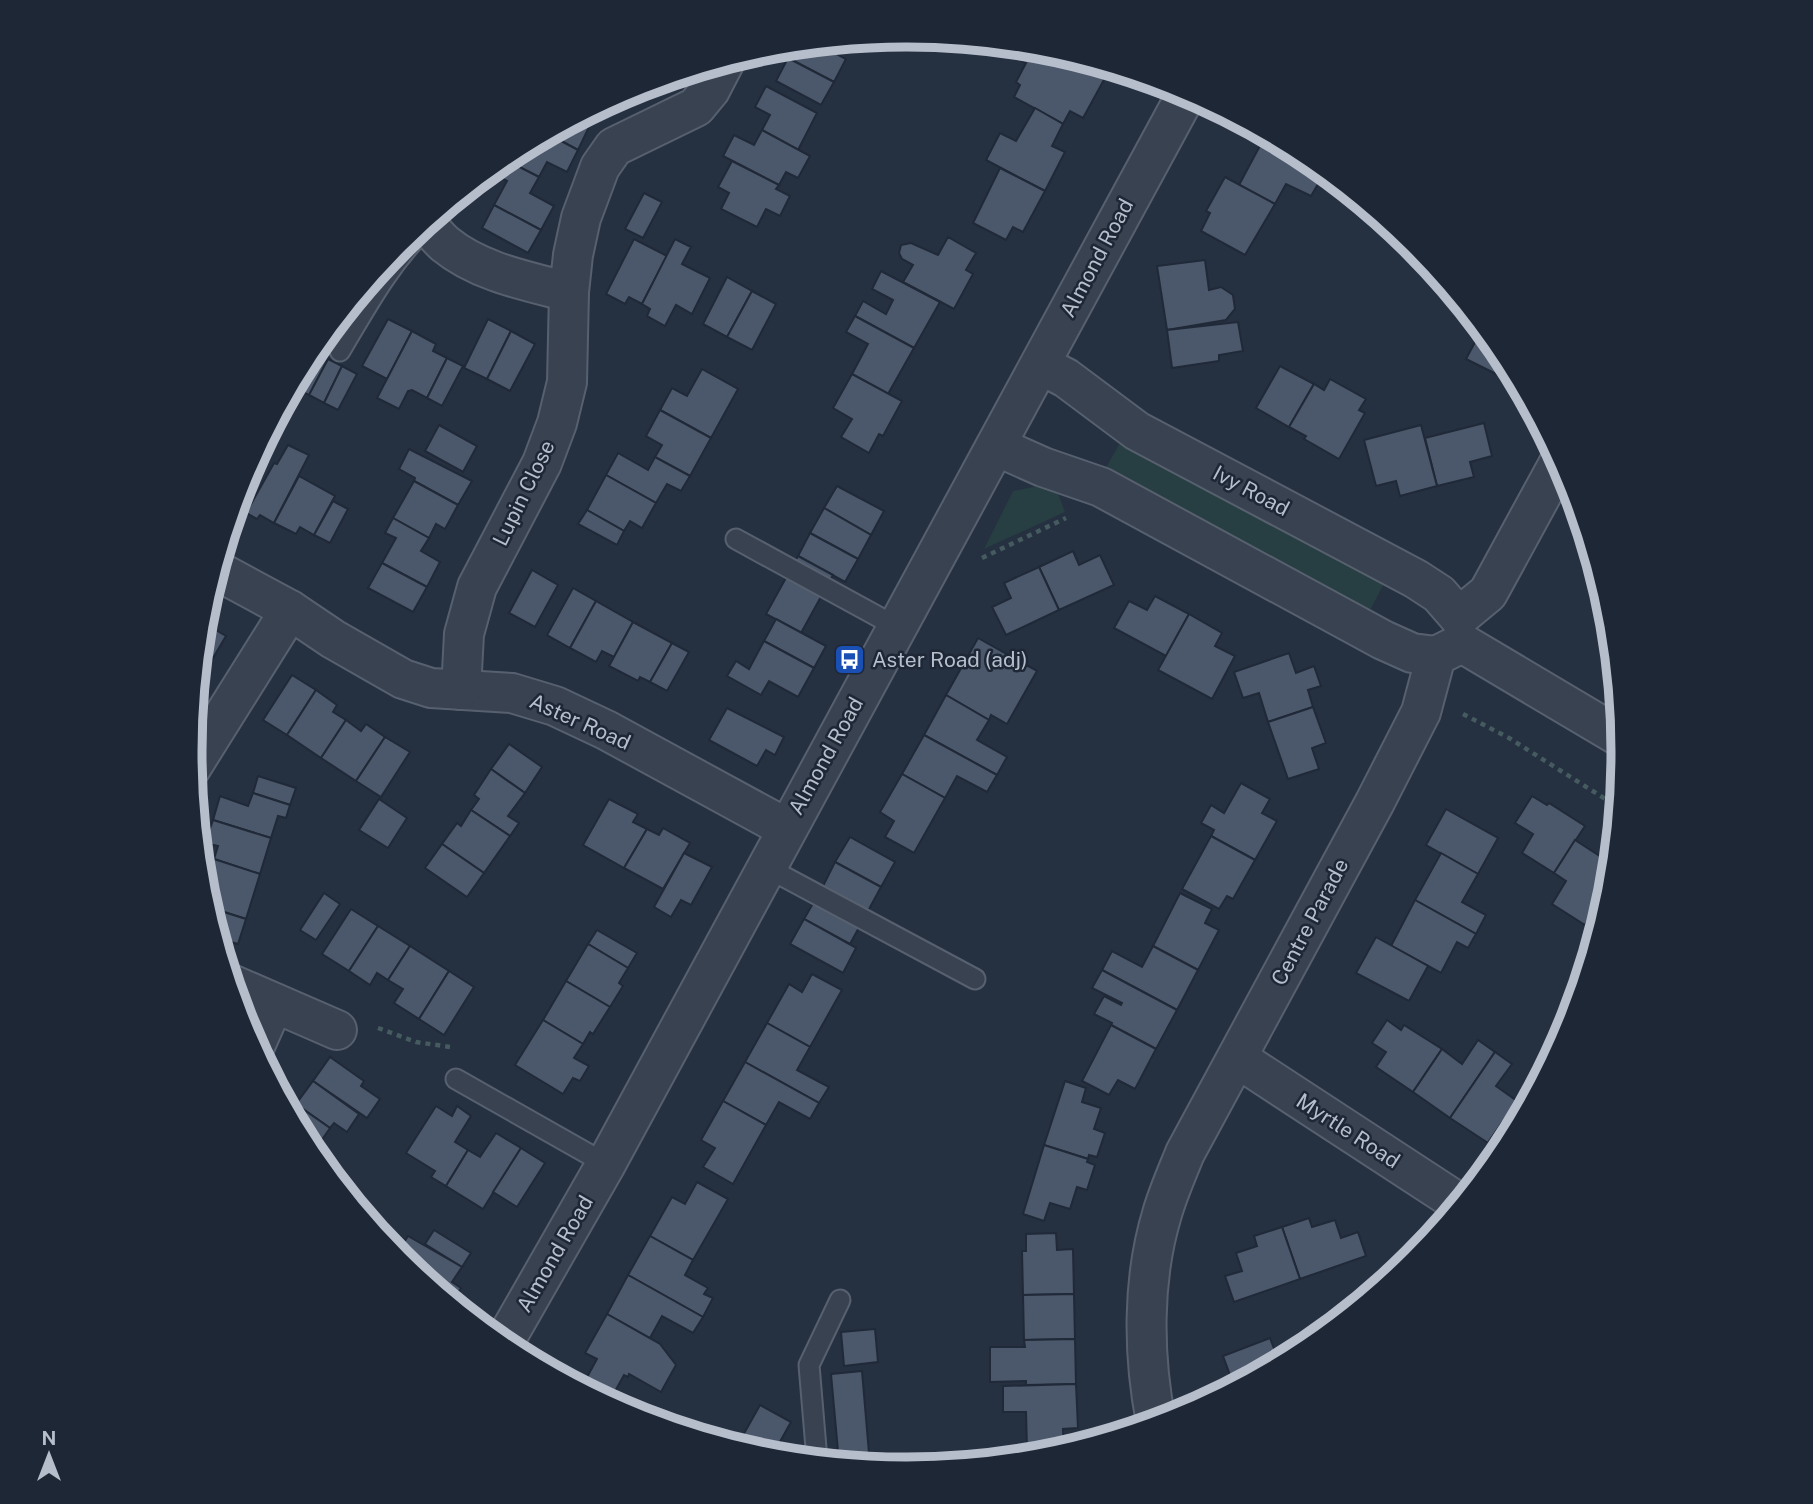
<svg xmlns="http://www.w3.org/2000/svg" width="1813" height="1504" font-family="'Public Sans',sans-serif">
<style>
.green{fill:#273e42}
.building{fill:#4b576a;stroke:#202938;stroke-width:2}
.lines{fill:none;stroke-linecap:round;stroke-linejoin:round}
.service-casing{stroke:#57606e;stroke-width:23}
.minor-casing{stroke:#57606e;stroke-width:42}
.path{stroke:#455b5f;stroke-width:4.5;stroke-dasharray:5 5;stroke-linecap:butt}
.service{stroke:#394251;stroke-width:19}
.minor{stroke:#394251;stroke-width:38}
.labels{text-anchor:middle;stroke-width:5;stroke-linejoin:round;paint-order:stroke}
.street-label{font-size:21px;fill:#b6becb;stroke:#1e2736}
.poi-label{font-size:21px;fill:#b6becb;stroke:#1e2736;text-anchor:start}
.rim{fill:none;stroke:#b6becb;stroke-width:9}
</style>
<rect width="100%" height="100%" fill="#253041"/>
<g class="green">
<polygon points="1122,439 1386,580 1368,614 1103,473"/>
<polygon points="1038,486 1056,488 1065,512 984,549 1013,491"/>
</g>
<g class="building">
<polygon points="818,44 846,59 834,82 788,58 794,46"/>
<polygon points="1030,47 1036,48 1058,59 1061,54 1105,78 1083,118 1070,111 1063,124 1014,97 1020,85 1016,82 1026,63 1022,61"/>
<polygon points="788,58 834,82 821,105 776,81"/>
<polygon points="1075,58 1110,68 1106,75"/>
<polygon points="766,86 817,113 798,150 762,130 770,115 755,107"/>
<polygon points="1035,108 1063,124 1052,146 1065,152 1045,191 986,160 1000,133 1016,141"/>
<polygon points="578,119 590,125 578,150 548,134"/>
<polygon points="762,130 810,156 798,178 786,172 779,185 723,156 734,135 754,145"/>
<polygon points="548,134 578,150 567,172 547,162 539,177 504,159"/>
<polygon points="1266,135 1305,156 1325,172 1324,174 1263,140"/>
<polygon points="1263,140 1324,174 1311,196 1286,184 1275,204 1239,185"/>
<polygon points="504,159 539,177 530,193 554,206 541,230 494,205 507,181 494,174"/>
<polygon points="732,161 779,185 776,189 790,196 780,216 766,209 757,227 721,209 729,193 718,187"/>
<polygon points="1000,168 1045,191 1023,232 1013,227 1006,240 973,223"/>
<polygon points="1225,177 1275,204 1245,255 1201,231 1210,213 1206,211"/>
<polygon points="644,193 662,202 643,238 625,229"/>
<polygon points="494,205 541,230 528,253 482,228"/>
<polygon points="948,237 976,253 966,270 973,274 954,309 903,282 913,265 902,259 899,253 901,245 911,243 938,255"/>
<polygon points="634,239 667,256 642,304 629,297 625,304 606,294"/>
<polygon points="675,239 691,247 682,264 710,278 692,314 676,305 665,326 647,316 650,309 642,304"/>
<polygon points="1205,260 1209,290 1221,287 1233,295 1235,309 1226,320 1167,330 1157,266"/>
<polygon points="881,271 940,302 914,348 855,316 863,301 886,314 893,300 872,289"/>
<polygon points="727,277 752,291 727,337 703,324"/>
<polygon points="752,291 776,304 752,350 727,337"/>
<polygon points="855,316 914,348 888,394 852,374 868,344 846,332"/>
<polygon points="388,319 412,331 387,379 362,366"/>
<polygon points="488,319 511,331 487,379 464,368"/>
<polygon points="1238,322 1243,351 1219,355 1219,361 1172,368 1167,330"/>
<polygon points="1482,329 1503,354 1520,386 1466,359"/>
<polygon points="412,331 436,344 433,351 447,358 427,398 412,390 408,391 399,409 377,398"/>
<polygon points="511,331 535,344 510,391 487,379"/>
<polygon points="314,351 328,359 309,395 294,388"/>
<polygon points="447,358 463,366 442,406 427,398"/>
<polygon points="328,359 342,366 324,403 309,395"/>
<polygon points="342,366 357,374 338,410 324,403"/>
<polygon points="1280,366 1314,384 1289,427 1256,408"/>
<polygon points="702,369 738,389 711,438 660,410 672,388 687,396"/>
<polygon points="852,374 902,401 883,436 879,434 869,453 841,437 852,419 833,408"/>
<polygon points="1330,379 1366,399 1359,410 1365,413 1339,459 1304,439 1306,436 1289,427 1314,384 1324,390"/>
<polygon points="660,410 711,438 690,476 655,457 662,445 646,436"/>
<polygon points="1484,423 1492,456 1470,462 1474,477 1437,486 1425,438"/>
<polygon points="439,425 477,446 463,472 425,451"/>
<polygon points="1421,425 1437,486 1400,496 1396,481 1376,486 1364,440"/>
<polygon points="288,445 309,455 274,523 260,515 257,519 246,513 274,463 277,464"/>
<polygon points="409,449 472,481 458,505 414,481 415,478 399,469"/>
<polygon points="258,452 261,454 240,494 244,477"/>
<polygon points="618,453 648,470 655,457 690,476 681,491 667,484 656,503 606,475"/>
<polygon points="606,475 656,503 642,528 630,521 624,531 587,510"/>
<polygon points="299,476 335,496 314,535 300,527 296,534 274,523"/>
<polygon points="414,481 458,505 445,529 436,524 429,538 393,518"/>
<polygon points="837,486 884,511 871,535 824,508"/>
<polygon points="333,501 348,509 330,543 314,535"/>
<polygon points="824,508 871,535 858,559 810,533"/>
<polygon points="587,510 624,531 617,545 578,524"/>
<polygon points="393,518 429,538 421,551 440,562 427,587 382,563 396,538 385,533"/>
<polygon points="810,533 858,559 845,582 798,556"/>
<polygon points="1073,551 1079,565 1100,555 1114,585 1059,610 1039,567"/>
<polygon points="798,556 833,575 801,633 766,614"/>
<polygon points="382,563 427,587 413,612 368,588"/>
<polygon points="1039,567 1059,610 1006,635 992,607 1011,598 1004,583"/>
<polygon points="532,570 558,585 535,627 509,613"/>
<polygon points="573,588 596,601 570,648 547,635"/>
<polygon points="1155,596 1189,614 1166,656 1114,628 1129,601 1147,610"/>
<polygon points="596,601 633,622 614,657 602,651 596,662 570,648"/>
<polygon points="1189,614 1222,633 1215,646 1235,656 1212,699 1158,670"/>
<polygon points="776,619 826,646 814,668 764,641"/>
<polygon points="202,622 226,636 213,658 200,650"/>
<polygon points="633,622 672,643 650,682 640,677 638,681 609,666"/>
<polygon points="978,638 1037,671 1007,724 991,715 989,720 946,695"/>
<polygon points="764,641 814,668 798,697 769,681 761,695 727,676 736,661 749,669"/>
<polygon points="672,643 689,652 667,691 650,682"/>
<polygon points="200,650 213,658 197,685 196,685"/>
<polygon points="1289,653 1296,673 1314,666 1321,686 1308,690 1313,707 1268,722 1259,693 1243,698 1234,672"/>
<polygon points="292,675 316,690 287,735 263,720"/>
<polygon points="316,690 337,705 333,712 346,720 321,758 287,735"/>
<polygon points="946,695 989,720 977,740 1007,757 997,775 924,735"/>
<polygon points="1313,707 1326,743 1312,748 1319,769 1288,779 1268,722"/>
<polygon points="727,708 784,737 775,755 766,750 757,766 709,740"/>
<polygon points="346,720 361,731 366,724 385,737 356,781 321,758"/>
<polygon points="924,735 997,775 987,792 957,776 945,798 902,774"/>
<polygon points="385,737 410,752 381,797 356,781"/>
<polygon points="509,744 542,767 525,793 491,769"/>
<polygon points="491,769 525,793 508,816 519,823 510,836 471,810 479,799 474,795"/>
<polygon points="902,774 945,798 914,853 885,837 894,821 880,812"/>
<polygon points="258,776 296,788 290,805 253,793"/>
<polygon points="1241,783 1270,799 1262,813 1277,821 1255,860 1211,836 1214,830 1201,823 1211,805 1224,813"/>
<polygon points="253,793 290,805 286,818 278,816 271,838 213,820 220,796 248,806"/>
<polygon points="1532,796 1547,805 1549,803 1585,826 1554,873 1522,853 1533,834 1515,823"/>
<polygon points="379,799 407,818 388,848 359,830"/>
<polygon points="609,799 638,814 633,822 647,829 624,868 583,845"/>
<polygon points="1446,809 1498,838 1478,874 1426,845"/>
<polygon points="471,810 510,836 484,873 442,844 457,823 461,826"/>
<polygon points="213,820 271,838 260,874 214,859 218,846 205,843"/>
<polygon points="663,828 690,843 663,889 624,868 647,829 659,835"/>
<polygon points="1211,836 1255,860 1233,899 1227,896 1219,909 1182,889"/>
<polygon points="850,837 895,862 881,887 835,862"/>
<polygon points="1575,840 1612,864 1610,886 1585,925 1552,904 1566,881 1554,873"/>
<polygon points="442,844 484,873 467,897 425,868"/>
<polygon points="684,853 712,867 691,905 681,900 671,917 654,907"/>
<polygon points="1441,853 1478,874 1462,902 1486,915 1476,934 1415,900"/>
<polygon points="214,859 260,874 246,919 208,907 202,875 208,877"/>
<polygon points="835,862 881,887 868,911 823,886"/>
<polygon points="823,886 868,911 850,944 804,919"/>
<polygon points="1610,886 1610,892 1597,932 1585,925"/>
<polygon points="324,893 340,904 316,940 300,930"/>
<polygon points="1180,893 1212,909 1205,923 1219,930 1198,970 1153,946"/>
<polygon points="1415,900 1476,934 1468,948 1457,942 1441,973 1391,946"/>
<polygon points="208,907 246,919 238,944 217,938"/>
<polygon points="351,909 378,926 349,971 322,954"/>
<polygon points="804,919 856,948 843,973 790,944"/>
<polygon points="378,926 410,946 388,980 377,973 370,985 349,971"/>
<polygon points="597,930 637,953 628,968 588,944"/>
<polygon points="1376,937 1428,966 1409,1001 1356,973"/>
<polygon points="588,944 628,968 619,983 623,986 610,1007 566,981"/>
<polygon points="410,946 449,971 419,1019 394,1003 403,989 388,980"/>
<polygon points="1153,946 1198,970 1177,1010 1102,970 1112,951 1142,967"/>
<polygon points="1102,970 1177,1010 1156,1049 1111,1025 1112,1023 1094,1014 1104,996 1121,1005 1122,1003 1092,988"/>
<polygon points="449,971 474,987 444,1035 419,1019"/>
<polygon points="812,974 842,990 810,1047 767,1023 789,984 802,992"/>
<polygon points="566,981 610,1007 593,1034 590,1032 583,1044 543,1020"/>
<polygon points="543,1020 583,1044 574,1058 589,1066 580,1081 573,1078 563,1094 515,1065"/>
<polygon points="1387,1020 1401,1030 1404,1025 1442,1049 1413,1092 1376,1067 1386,1052 1372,1043"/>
<polygon points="767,1023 810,1047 797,1070 829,1087 819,1103 745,1062"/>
<polygon points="1111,1025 1156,1049 1135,1089 1118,1080 1109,1095 1082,1081"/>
<polygon points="1478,1040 1495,1052 1450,1118 1413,1092 1442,1049 1462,1064"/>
<polygon points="1495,1052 1512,1064 1496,1086 1517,1101 1488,1143 1450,1118"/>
<polygon points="330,1057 364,1081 361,1086 380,1099 367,1118 313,1081"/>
<polygon points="745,1062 819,1103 810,1119 779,1102 766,1125 723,1101"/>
<polygon points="313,1081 359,1114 347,1132 334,1123 330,1128 296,1104"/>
<polygon points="1065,1081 1086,1088 1082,1102 1101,1108 1094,1129 1105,1133 1097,1157 1089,1155 1088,1159 1044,1145"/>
<polygon points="290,1100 330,1128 313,1153 286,1105"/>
<polygon points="723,1101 766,1125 733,1184 703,1167 715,1148 701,1140"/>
<polygon points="1517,1101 1526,1107 1501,1152 1488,1143"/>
<polygon points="436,1106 452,1116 457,1106 471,1116 455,1142 468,1150 446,1186 431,1177 435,1171 406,1153"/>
<polygon points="496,1133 521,1148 483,1209 446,1186 468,1150 480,1157"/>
<polygon points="1044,1145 1088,1159 1087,1162 1095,1165 1087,1190 1077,1187 1070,1209 1050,1203 1044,1221 1023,1214"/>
<polygon points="521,1148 545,1163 517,1207 493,1192"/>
<polygon points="697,1182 728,1199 693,1260 650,1236 672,1197 685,1204"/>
<polygon points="1309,1218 1312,1227 1335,1220 1341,1238 1358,1232 1366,1256 1300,1279 1282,1227"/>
<polygon points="1282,1227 1300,1279 1234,1302 1225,1276 1242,1271 1236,1253 1257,1246 1254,1236"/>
<polygon points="434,1230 471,1253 462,1267 425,1244"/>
<polygon points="1056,1233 1057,1250 1073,1249 1074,1294 1023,1295 1022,1251 1026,1251 1026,1234"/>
<polygon points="408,1236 462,1267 452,1282 461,1288 452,1302 396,1255"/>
<polygon points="650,1236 693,1260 685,1275 708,1288 704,1294 713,1298 703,1317 628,1275"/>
<polygon points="628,1275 703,1317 693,1333 662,1316 650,1338 607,1314"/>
<polygon points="1074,1294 1075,1339 1024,1340 1023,1295"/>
<polygon points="607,1314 660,1344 676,1365 661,1392 629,1374 628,1377 624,1375 613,1395 586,1379 597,1359 585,1353"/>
<polygon points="875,1329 878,1362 844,1366 841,1332"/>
<polygon points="1270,1338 1279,1362 1234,1386 1223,1356"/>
<polygon points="1075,1339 1076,1384 1026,1385 1026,1381 990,1382 990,1347 1025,1347 1024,1340"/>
<polygon points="862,1371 870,1465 839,1462 831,1374"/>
<polygon points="1076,1384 1078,1428 1063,1429 1064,1449 1027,1450 1026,1412 1003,1412 1003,1386"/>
<polygon points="760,1405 791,1422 772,1456 737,1446"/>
</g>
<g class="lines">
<defs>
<g id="service">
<path d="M340 351C366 307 391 261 428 226"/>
<polyline points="736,539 897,627"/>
<polyline points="766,867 975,979"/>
<polyline points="456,1079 606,1164"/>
<polyline points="817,1460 809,1365 840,1300"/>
</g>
<g id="minor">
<path d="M426 223C432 230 438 238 445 244 479 272 527 281 569 292"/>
<polyline points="1041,365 1066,378 1137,431 1416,579 1439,594 1459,617"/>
<polyline points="996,446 1043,467 1101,487 1383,640 1412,653 1436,656"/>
<polyline points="216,570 290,610 333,639 403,679 431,688 512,693 555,706 606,730 786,828"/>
<polyline points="1459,617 1488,593 1560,461"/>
<polyline points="1462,643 1622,738"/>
<polyline points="461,690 464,634 477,587 542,463 557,423 567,382 569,292 573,255 581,218 600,167 614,147 696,107 710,90 725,61"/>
<polyline points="191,768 290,610"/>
<polyline points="231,984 337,1030"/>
<polyline points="255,1046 274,1003"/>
<polyline points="1237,1058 1459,1203"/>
<polyline points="503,1344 606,1164 1187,93"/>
<path d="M1156 1422C1143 1355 1142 1280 1162 1214 1168 1193 1177 1173 1185 1153L1375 802 1421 712 1436 656 1462 643"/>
</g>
</defs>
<use href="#service" class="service-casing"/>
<use href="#minor" class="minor-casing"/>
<g class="path">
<polyline points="982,558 1066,518"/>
<polyline points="1463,714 1509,738 1618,807"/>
<polyline points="378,1028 416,1042 450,1047"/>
</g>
<use href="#service" class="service"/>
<use href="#minor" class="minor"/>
</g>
<defs>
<symbol id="bus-square" viewBox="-11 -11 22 22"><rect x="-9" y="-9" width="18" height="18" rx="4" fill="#1a4fb4" stroke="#1e2736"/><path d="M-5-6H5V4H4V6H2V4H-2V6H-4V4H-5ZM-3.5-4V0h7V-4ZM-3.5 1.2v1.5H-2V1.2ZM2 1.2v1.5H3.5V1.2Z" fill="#fff"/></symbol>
</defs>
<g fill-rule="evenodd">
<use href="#bus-square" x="832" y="642" width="35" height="35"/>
</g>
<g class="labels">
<g class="street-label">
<text transform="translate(1097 258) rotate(-62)" y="7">Almond Road</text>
<text transform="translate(1251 491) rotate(28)" y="7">Ivy Road</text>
<text transform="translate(524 493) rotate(-64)" y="7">Lupin Close</text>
<text transform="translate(580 722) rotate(24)" y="7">Aster Road</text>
<text transform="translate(826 756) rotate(-61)" y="7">Almond Road</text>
<text transform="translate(1310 922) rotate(-62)" y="7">Centre Parade</text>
<text transform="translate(1348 1131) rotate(33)" y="7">Myrtle Road</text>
<text transform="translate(555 1254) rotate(-60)" y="7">Almond Road</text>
</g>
<g class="poi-label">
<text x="872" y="667">Aster Road (adj)</text>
</g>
</g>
<path d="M0 0H1813V1504H0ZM906 47H907A704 704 0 0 1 1611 751V753A704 704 0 0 1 907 1457H906A704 704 0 0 1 202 753V751A704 704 0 0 1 906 47Z" fill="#1e2736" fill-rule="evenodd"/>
<path class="rim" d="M906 47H907A704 704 0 0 1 1611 751V753A704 704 0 0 1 907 1457H906A704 704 0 0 1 202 753V751A704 704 0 0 1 906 47Z"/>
<g transform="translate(49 1455)" stroke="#1e2736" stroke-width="5" paint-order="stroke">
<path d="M0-5L12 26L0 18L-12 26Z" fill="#b6becb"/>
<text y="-10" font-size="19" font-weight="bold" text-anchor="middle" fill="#b6becb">N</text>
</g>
</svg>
